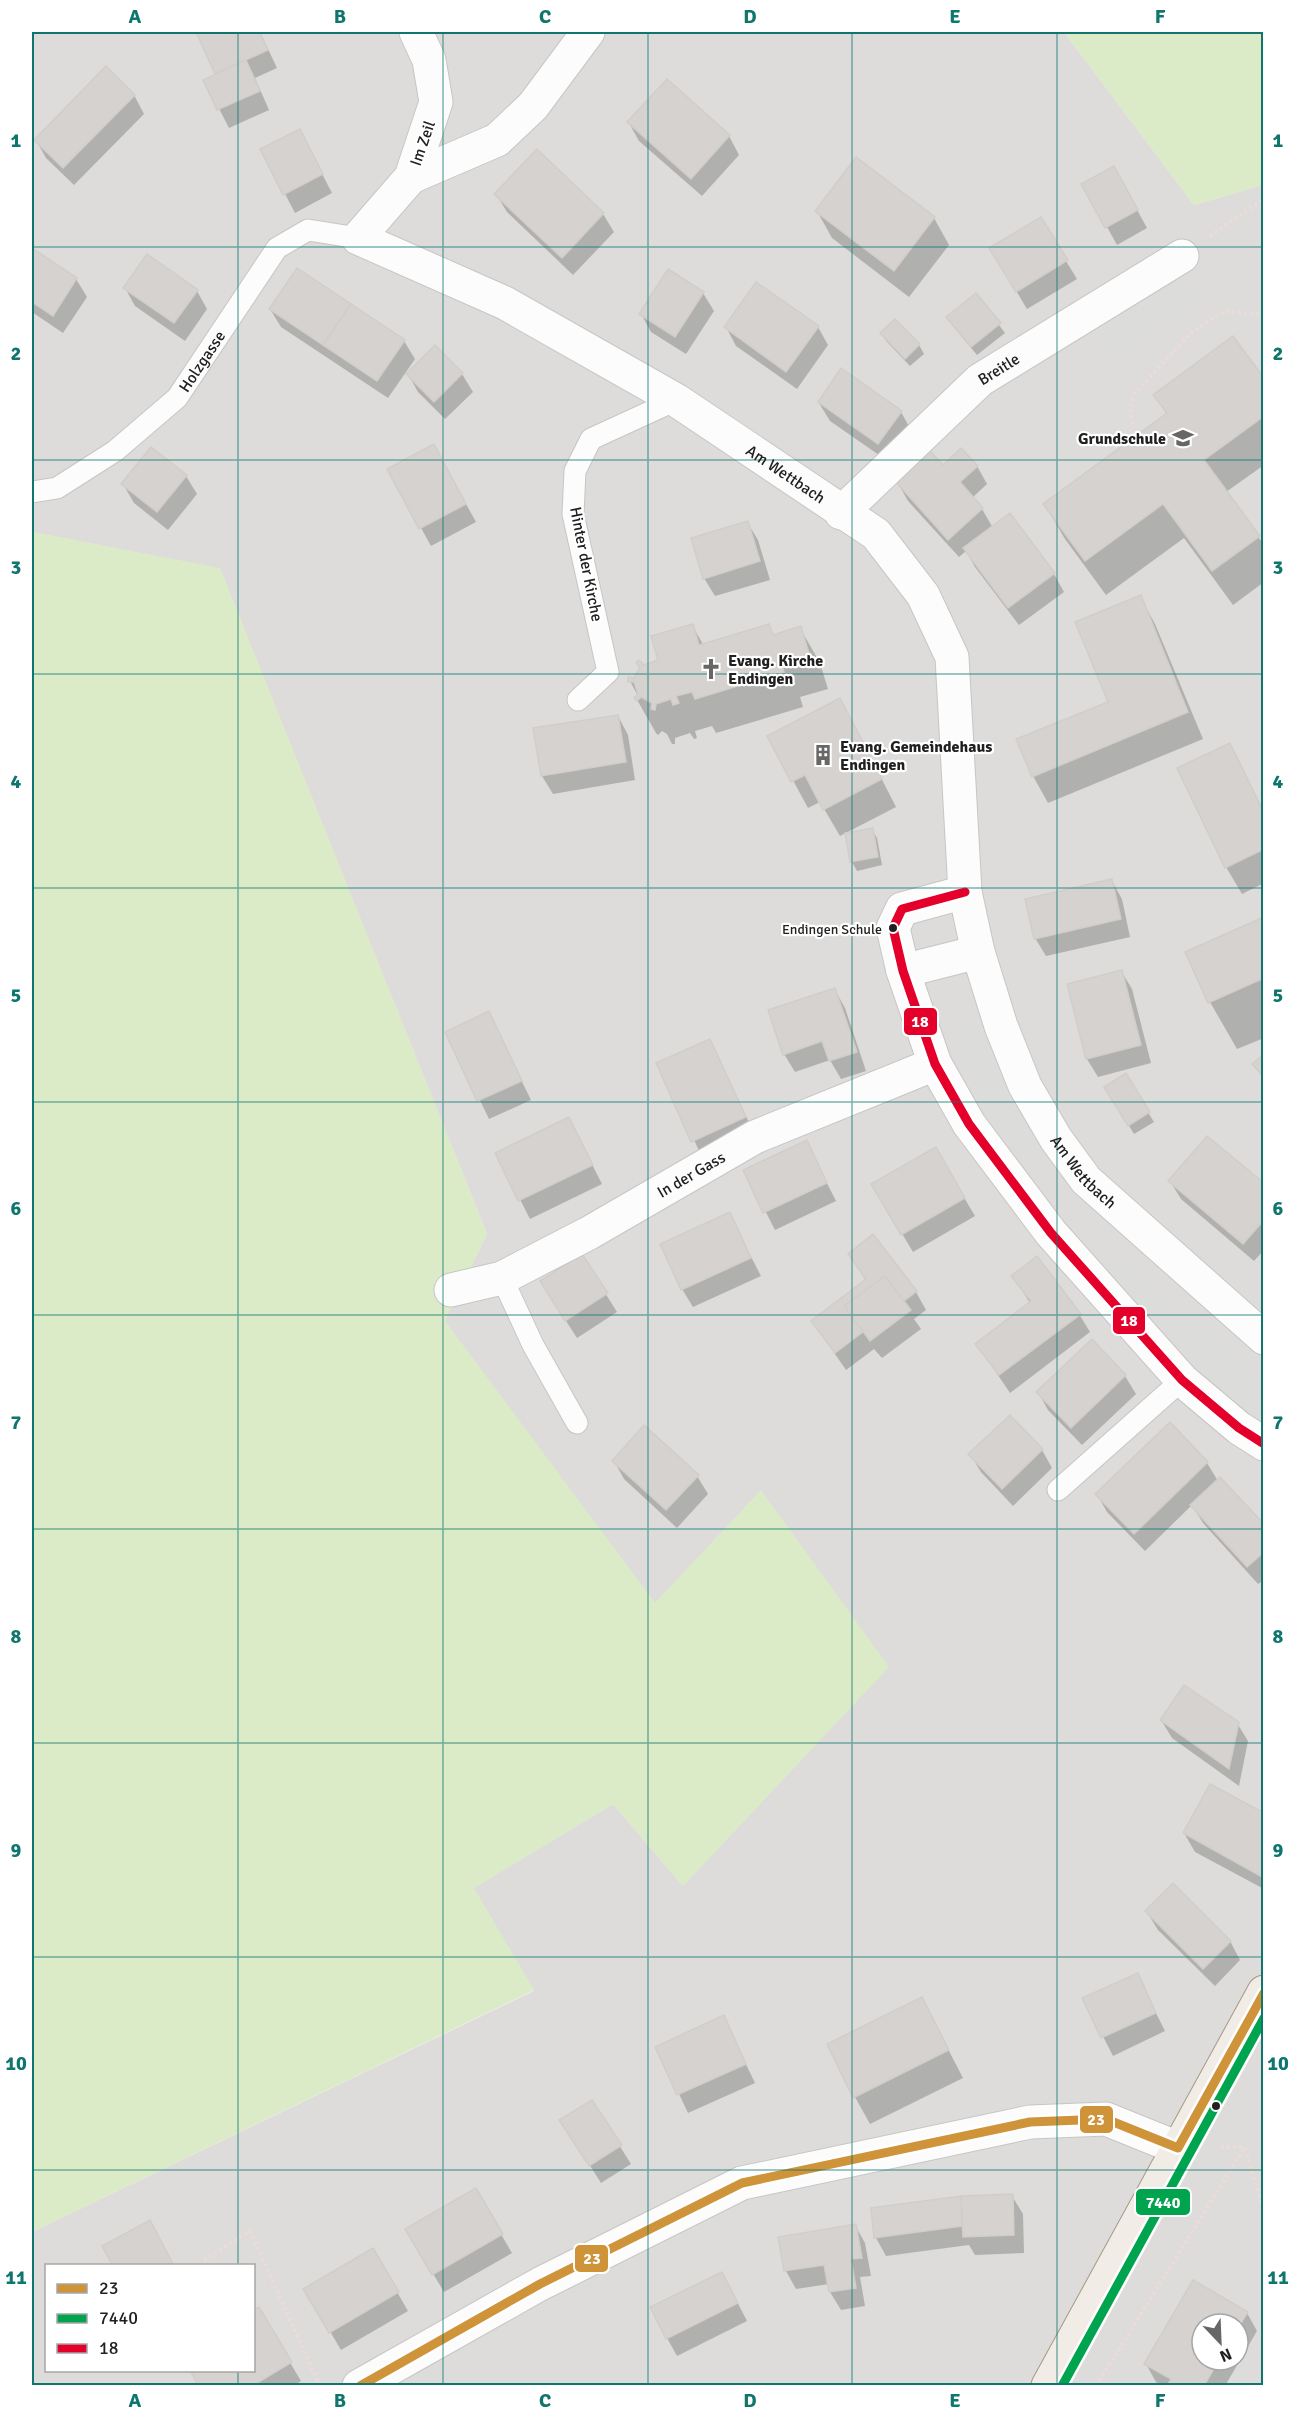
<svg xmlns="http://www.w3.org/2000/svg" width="1295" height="2417" font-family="Signika,sans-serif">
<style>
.residential{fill:#dddcda;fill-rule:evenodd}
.religious{fill:#dcdcda}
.grass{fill:#dcebc7}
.shadow{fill:#0003;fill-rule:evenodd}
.building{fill:#d5d2d0;stroke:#d1ceca;stroke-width:1.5}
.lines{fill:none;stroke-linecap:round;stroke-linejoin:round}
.lane-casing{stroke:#c7c6c5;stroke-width:23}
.street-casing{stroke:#c7c6c5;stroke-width:35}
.primary-casing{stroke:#a59985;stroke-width:35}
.path{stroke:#ebdbda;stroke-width:4;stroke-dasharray:3 3;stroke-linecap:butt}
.lane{stroke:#fcfcfc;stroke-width:21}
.street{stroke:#fcfcfc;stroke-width:33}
.primary{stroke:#f1ece6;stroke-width:33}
.bus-1-casing{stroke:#fff;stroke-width:14}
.bus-2-casing{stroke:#fff;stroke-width:14}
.bus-3-casing{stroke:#fff;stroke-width:14}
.bus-1{stroke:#cf9339;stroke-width:9}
.bus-2{stroke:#00a44f;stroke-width:9}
.bus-3{stroke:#e4002b;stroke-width:9}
.grid{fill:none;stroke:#0f766e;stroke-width:1.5;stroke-opacity:0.55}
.bus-dot{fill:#202020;stroke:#fff;stroke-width:2}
.labels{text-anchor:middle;stroke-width:4.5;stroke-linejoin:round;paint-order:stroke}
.bus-label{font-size:14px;fill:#202020;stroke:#fff;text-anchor:end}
.street-label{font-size:16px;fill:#202020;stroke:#fff}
.poi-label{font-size:16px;font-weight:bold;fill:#202020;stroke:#fff;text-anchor:start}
.line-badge{stroke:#fff;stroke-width:2}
.badge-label{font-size:16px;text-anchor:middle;font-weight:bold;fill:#fff}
.neatline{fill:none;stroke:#0f766e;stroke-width:2}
.grid-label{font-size:20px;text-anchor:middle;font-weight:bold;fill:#0f766e}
</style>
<rect width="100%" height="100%" fill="#eeece9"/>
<path class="residential" d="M32 32H1064L1194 205 1263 185V2385L32 2386V2232L534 1991 473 1888 613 1804 683 1886 655 1604 444 1321 487 1234 220 569 32 532ZM46 2266H254V2370H46ZM1202 2324H1238V2360H1202Z"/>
<g class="religious">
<polygon points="1182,273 1199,297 1114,355 1098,331"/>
<polygon points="952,1018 980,1023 994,1070 1037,1150 1011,1149 993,1123 964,1062"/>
<polygon points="1127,1259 1263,1383 1263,1417 1260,1420 1105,1276"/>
</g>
<g class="grass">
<polygon points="1064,32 1263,32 1263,185 1194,205"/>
<polygon points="32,532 220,568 487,1234 445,1321 655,1603 761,1490 889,1667 683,1886 613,1804 474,1888 534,1990 32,2232"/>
</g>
<g class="shadow">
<polygon points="197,32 260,32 277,68 255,78 269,110 229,128 205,81 217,75"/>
<polygon points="667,81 729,136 739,155 702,196 639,141 629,123"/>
<polygon points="134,95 144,114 74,185 46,158 36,140"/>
<polygon points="309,149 332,193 295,213 262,150"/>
<polygon points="537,151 603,214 614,232 573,275 507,212 496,194"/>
<polygon points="1124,186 1147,228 1117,245 1107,227"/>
<polygon points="817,211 934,218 949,245 909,297 832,238"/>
<polygon points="32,250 76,279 87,297 63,333 32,312"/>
<polygon points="1066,261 1077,279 1027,309 1002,267"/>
<polygon points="125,288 197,291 207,309 185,341 135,306"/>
<polygon points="703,293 714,311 686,354 651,332 641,314"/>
<polygon points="976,295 1005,333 977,355 953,326"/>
<polygon points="270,309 404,341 415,359 388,398 281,327"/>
<polygon points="726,327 818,327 828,345 797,389 736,346"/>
<polygon points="882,334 919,345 924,354 910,366 887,342"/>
<polygon points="435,347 462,374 473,392 445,419 418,392 408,374"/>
<polygon points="1264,381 1264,465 1226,492 1264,545 1264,582 1233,605 1184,538 1106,595 1065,539 1045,505 1167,415 1155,395"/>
<polygon points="819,403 901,412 911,430 889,462 830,421"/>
<polygon points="444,464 476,522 431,546 389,470"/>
<polygon points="977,466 987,484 972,498 982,509 993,528 1054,574 1064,592 1019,625 975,567 966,551 959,557 908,501 898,483 943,467"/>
<polygon points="186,476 197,494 168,530 134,503 123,484"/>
<polygon points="747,522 758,540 770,580 715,596 704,578"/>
<polygon points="1140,597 1155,624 1203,739 1048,803 1033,776 1110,703"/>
<polygon points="692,625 704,646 768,626 774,636 800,628 820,663 828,689 800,697 803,707 716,733 712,726 695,731 697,738 694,739 690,733 675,738 675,744 672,744 667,734 662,731 658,735 656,733 636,698 638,696 630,681 635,679 641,668 637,663 644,666 660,661"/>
<polygon points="618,716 628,735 635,780 553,794 542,776"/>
<polygon points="855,727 896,807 840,836 820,802 808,808 769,736"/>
<polygon points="1229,745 1264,811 1264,883 1242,894 1226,867"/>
<polygon points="872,830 877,838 882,865 857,871 852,862 846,834"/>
<polygon points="1112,881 1122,899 1130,937 1046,956 1035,938"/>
<polygon points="1264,919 1264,1038 1237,1049 1210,1002"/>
<polygon points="1121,971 1132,989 1151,1063 1098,1077 1087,1059"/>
<polygon points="835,990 845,1008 866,1071 841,1079 830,1060 795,1072 784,1054"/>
<polygon points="488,1013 531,1100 489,1119 447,1032"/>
<polygon points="710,1041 755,1135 703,1159 658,1064"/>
<polygon points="1125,1075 1154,1122 1134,1134 1106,1088"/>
<polygon points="569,1119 602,1184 530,1219 497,1154"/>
<polygon points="806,1142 836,1201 775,1230 745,1171"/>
<polygon points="935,1149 975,1216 913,1252 873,1185"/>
<polygon points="1170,1181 1264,1185 1264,1250 1254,1261 1181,1199"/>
<polygon points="729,1214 761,1276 693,1307 682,1289"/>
<polygon points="850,1254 916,1292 926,1310 914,1319 921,1329 882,1358 874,1349 846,1370 813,1322 866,1281"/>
<polygon points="582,1256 617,1312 577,1338 552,1299"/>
<polygon points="1013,1276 1079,1314 1090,1332 1010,1393 977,1344 1030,1303"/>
<polygon points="1125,1376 1136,1394 1082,1445 1048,1410 1038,1392"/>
<polygon points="1170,1425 1207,1463 1218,1481 1264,1526 1264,1580 1258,1584 1203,1523 1192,1505 1145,1551 1107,1512 1097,1494"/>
<polygon points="1042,1450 1052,1468 1013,1506 981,1472 970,1454"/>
<polygon points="614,1461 697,1476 708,1494 677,1528 624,1479"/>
<polygon points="1161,1720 1237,1723 1248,1741 1239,1786 1172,1738"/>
<polygon points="1264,1815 1264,1889 1195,1852 1184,1833"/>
<polygon points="1147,1912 1230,1941 1240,1960 1215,1986 1158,1930"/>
<polygon points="1137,1975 1165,2031 1113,2056 1084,1999"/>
<polygon points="922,1999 963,2078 870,2124 855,2097"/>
<polygon points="723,2017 755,2083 688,2113 657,2047"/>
<polygon points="592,2102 631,2164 601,2183 572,2137"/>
<polygon points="475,2190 512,2253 444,2292 407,2230"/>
<polygon points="1012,2196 1023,2214 1024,2253 975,2255 969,2245 886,2256 876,2238 872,2209 961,2197"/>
<polygon points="855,2225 865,2243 871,2276 860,2277 865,2306 841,2310 830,2292 829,2284 796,2289 786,2271 780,2238"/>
<polygon points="373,2250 408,2311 341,2350 305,2289"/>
<path d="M1194 2282 1247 2313 1257 2331 1225 2386H1163L1156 2382 1146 2364ZM1202 2324H1238V2360H1202Z"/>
<polygon points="732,2292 747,2321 677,2356 667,2338"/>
<polygon points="258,2309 301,2381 293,2386 200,2386 254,2370 254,2312"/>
</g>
<g class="building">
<polygon points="196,32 259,32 268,50 215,74"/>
<polygon points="246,60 260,91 217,110 203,80"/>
<polygon points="106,66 135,95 63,168 34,140"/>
<polygon points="667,79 730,135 691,179 627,122"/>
<polygon points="300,129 323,174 283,195 260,149"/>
<polygon points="537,149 604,213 562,258 494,194"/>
<polygon points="856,157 935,217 894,271 815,211"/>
<polygon points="1114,166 1138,210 1105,228 1081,184"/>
<polygon points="1041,217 1068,260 1016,292 989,248"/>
<polygon points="32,248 77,278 53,316 32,302"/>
<polygon points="147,254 198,290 174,323 123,288"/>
<polygon points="297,268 351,304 323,345 269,309"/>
<polygon points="668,269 704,292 675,337 639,314"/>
<polygon points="756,282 819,326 786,372 724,327"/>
<polygon points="976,293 1001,323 971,347 946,317"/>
<polygon points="351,304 405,340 377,381 323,345"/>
<polygon points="895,319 920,344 905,359 880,333"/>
<polygon points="1233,336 1264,378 1264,416 1204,460 1260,536 1212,571 1163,504 1085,561 1043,504 1167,413 1153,395"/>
<polygon points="435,345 463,373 434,402 406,374"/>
<polygon points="841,368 902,411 878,444 818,402"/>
<polygon points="434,444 466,504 419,529 387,469"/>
<polygon points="151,447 187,475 157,512 121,484"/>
<polygon points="961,448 978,466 960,482 983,508 948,540 896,482 930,451 943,465"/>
<polygon points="1010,513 1055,573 1008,608 963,548"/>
<polygon points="748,521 760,561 703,579 691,538"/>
<polygon points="1141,595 1188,712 1032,777 1016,739 1108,702 1075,622"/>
<polygon points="693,624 699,645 769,624 773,635 801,626 809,654 781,662 784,672 695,699 692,692 676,696 679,703 673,705 671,699 656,704 655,710 651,709 652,703 641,697 637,701 634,698 638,694 634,682 628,682 628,677 634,678 640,667 636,663 639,660 644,665 658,660 651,636"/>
<polygon points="840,698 882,779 823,810 805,775 791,782 767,736"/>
<polygon points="618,715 626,762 541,776 533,728"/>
<polygon points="1230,743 1264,813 1264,849 1225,868 1177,768"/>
<polygon points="873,828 878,857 850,862 845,833"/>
<polygon points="1112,879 1121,919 1034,939 1025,899"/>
<polygon points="1264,917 1264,978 1208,1003 1185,952"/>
<polygon points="1122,970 1141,1045 1086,1059 1067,984"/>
<polygon points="835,988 857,1052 829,1061 822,1041 783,1055 768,1010"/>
<polygon points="489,1011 522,1081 477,1101 445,1032"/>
<polygon points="710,1039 746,1117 691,1142 656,1063"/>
<polygon points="1264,1054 1264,1077 1252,1064"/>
<polygon points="1126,1073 1150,1112 1128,1126 1104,1087"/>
<polygon points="569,1117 593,1165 518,1201 495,1153"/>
<polygon points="1207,1136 1264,1183 1264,1220 1243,1244 1168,1181"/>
<polygon points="807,1140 827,1183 763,1213 743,1170"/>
<polygon points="936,1147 965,1198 901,1235 871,1184"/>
<polygon points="730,1212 751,1258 681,1290 660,1244"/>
<polygon points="873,1234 917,1291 835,1353 811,1321 866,1279 848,1254"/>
<polygon points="582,1254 608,1293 565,1321 540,1281"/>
<polygon points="1037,1256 1081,1314 999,1375 975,1344 1031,1301 1011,1276"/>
<polygon points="885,1276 911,1310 870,1341 844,1306"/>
<polygon points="1092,1339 1126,1375 1071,1428 1036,1392"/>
<polygon points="1010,1415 1043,1449 1002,1489 968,1454"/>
<polygon points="1170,1422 1208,1462 1134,1534 1095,1494"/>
<polygon points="644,1425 699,1475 666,1510 612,1461"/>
<polygon points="1220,1477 1264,1524 1264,1552 1247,1567 1190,1505"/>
<polygon points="1184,1685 1239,1722 1229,1769 1160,1720"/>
<polygon points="1210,1784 1264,1813 1264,1878 1183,1833"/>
<polygon points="1173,1883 1231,1941 1203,1969 1145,1911"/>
<polygon points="1138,1973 1156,2013 1101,2038 1082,1998"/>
<polygon points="922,1997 949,2050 853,2098 827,2044"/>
<polygon points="724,2015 746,2064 677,2095 655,2047"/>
<polygon points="592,2100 622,2145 589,2166 559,2120"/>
<polygon points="476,2188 503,2234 432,2275 405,2229"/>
<polygon points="1013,2194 1014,2235 963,2237 961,2196"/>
<polygon points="961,2196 962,2226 874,2238 871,2208"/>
<polygon points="150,2220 174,2266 113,2266 102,2246"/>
<polygon points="856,2224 862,2258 851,2259 856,2288 829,2292 824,2265 784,2271 778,2237"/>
<polygon points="373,2248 399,2292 329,2333 303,2289"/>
<polygon points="722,2272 738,2303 666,2339 650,2307"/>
<polygon points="1193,2280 1248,2312 1238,2328 1238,2324 1202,2324 1202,2360 1219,2360 1205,2384 1209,2386 1167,2386 1171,2379 1144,2364"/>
<polygon points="259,2307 292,2362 252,2386 198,2386 190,2370 254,2370 254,2310"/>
</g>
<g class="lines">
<defs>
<g id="lane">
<path id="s1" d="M32 492 57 488 115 451 177 398 277 248 308 230 358 238"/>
<polyline points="578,700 608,672 573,514 575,471 591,439 676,400"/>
<polyline points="502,1278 533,1345 577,1423"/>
<polyline points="1058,1490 1182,1380"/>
</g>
<g id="street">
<path id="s2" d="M416 32 429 60 436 102 411 177 358 238 505 303 676 400 876 534 923 595 952 657 965 892 978 952 1001 1026 1025 1086 1056 1139 1086 1180 1264 1338"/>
<polyline points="411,177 497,140 533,106 588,32"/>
<path id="s3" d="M841 513 980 380 1182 256"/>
<polyline points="965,892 902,909 893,928 903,971 935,1064 969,1124 1051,1233 1182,1380 1239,1428 1264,1444"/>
<polyline points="903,971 978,952"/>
<path id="s4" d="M451 1290 502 1278 589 1233 755 1137 935 1064"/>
<polyline points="359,2386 540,2284 742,2183 1030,2122 1106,2119 1178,2148"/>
</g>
<polyline id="primary" points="1048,2386 1264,1992"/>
</defs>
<use href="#lane" class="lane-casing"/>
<use href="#street" class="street-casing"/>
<use href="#primary" class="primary-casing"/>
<g class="path">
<polyline points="1210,236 1264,199"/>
<polyline points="1133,424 1130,408 1134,394 1191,333 1224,311 1264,315"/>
<polyline points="1221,2147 1245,2147"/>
<polyline points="1245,2148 1264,2210"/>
<polyline points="204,2260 250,2231 320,2386"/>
<polyline points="1096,2386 1245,2147"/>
</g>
<use href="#lane" class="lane"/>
<use href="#street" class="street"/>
<use href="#primary" class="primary"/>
<defs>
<polyline id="bus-1" points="360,2386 540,2284 742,2183 1030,2122 1106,2119 1178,2148 1264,1993"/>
<polyline id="bus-2" points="1062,2386 1264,2018"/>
<polyline id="bus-3" points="965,892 902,909 893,928 903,971 935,1064 969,1124 1051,1233 1182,1380 1239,1428 1264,1444"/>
</defs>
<use href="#bus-1" class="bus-1-casing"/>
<use href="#bus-2" class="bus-2-casing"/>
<use href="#bus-3" class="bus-3-casing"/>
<use href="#bus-1" class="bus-1"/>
<use href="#bus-2" class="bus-2"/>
<use href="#bus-3" class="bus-3"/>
</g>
<path class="grid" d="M238 32V2266M443 32V2386M648 32V2386M852 32V2386M1057 32V2386M32 247H1264M32 460H1264M32 674H1264M32 888H1264M32 1102H1264M32 1315H1264M32 1529H1264M32 1743H1264M32 1957H1264M32 2170H1264M238 2370V2386"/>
<defs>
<symbol id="school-bare" viewBox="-9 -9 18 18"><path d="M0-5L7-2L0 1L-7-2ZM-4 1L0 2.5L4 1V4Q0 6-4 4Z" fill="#686766" stroke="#fff" stroke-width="2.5" paint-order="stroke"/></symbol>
<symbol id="church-bare" viewBox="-9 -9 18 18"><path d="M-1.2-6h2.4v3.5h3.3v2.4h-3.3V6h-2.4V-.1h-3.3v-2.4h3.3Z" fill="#686766" stroke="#fff" stroke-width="2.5" paint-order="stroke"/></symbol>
<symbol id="building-bare" viewBox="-9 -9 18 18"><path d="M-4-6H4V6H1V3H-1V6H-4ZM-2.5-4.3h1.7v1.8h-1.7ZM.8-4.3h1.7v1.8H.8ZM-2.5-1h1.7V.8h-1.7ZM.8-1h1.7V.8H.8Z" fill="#686766" stroke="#fff" stroke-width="2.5" paint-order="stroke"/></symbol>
</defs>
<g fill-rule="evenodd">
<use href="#school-bare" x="1168" y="423" width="30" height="30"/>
<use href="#church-bare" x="696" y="654" width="30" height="30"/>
<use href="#building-bare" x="808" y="740" width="30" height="30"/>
</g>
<g class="bus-dot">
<circle cx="893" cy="928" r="5"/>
<circle cx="1216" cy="2106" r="5"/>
</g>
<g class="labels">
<g class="bus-label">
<text x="882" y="934">Endingen Schule</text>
</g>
<g class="street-label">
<text transform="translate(422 143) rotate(-71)" y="6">Im Zeil</text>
<text dy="6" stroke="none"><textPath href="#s1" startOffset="220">Holzgasse</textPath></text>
<text dy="6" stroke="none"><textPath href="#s3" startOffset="214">Breitle</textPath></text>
<text dy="6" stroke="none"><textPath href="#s2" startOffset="723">Am Wettbach</textPath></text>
<text transform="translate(587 564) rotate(79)" y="6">Hinter der Kirche</text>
<text dy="6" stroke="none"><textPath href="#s2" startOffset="1520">Am Wettbach</textPath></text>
<text dy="6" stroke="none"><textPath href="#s4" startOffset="268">In der Gass</textPath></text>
</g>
<g class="poi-label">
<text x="1166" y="444" text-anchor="end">Grundschule</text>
<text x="728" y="666">Evang. Kirche<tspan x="728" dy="18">Endingen</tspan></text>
<text x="840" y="752">Evang. Gemeindehaus<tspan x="840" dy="18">Endingen</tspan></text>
</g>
</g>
<g class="line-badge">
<rect x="903" y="1007" width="35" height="29" rx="6" fill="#e4002b"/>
<rect x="1112" y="1306" width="34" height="29" rx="6" fill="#e4002b"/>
<rect x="1079" y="2105" width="35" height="29" rx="6" fill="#cf9339"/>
<rect x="1135" y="2188" width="56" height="28" rx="6" fill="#00a44f"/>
<rect x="574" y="2244" width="35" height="29" rx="6" fill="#cf9339"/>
</g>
<g class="badge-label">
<text x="920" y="1027">18</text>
<text x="1129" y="1326">18</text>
<text x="1096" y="2125">23</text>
<text x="1163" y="2208">7440</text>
<text x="592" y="2264">23</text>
</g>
<rect width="1295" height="2417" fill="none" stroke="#ffffff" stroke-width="66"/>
<rect x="45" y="2264" width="210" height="108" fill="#ffffff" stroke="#a6a6a6" stroke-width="1.5"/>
<rect x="57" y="2284" width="30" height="9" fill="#cf9339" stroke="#a6a6a6" stroke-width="1.5"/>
<text x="99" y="2294" font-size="18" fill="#202020">23</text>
<rect x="57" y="2314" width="30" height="9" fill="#00a44f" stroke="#a6a6a6" stroke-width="1.5"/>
<text x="99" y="2324" font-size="18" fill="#202020">7440</text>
<rect x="57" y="2344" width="30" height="9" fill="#e4002b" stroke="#a6a6a6" stroke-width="1.5"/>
<text x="99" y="2354" font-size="18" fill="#202020">18</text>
<g transform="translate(1220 2342) rotate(157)"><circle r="28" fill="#ffffff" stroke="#a6a6a6" stroke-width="1.5"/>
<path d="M0-4.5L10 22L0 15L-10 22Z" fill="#686766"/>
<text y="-9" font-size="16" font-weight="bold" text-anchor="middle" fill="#202020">N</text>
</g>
<rect x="33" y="33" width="1229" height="2351" class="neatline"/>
<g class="grid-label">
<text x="135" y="23">A</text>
<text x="340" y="23">B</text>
<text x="545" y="23">C</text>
<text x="750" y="23">D</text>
<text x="955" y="23">E</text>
<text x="1160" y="23">F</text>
<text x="16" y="147">1</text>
<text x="1278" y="147">1</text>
<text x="16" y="360">2</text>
<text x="1278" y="360">2</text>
<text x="16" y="574">3</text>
<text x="1278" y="574">3</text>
<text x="16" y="788">4</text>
<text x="1278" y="788">4</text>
<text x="16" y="1002">5</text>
<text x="1278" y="1002">5</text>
<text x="16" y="1215">6</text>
<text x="1278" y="1215">6</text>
<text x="16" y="1429">7</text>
<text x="1278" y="1429">7</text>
<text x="16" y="1643">8</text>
<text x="1278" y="1643">8</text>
<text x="16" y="1857">9</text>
<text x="1278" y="1857">9</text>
<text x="16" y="2070">10</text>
<text x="1278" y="2070">10</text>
<text x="16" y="2284">11</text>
<text x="1278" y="2284">11</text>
<text x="135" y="2407">A</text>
<text x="340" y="2407">B</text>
<text x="545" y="2407">C</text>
<text x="750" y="2407">D</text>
<text x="955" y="2407">E</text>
<text x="1160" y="2407">F</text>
</g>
</svg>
